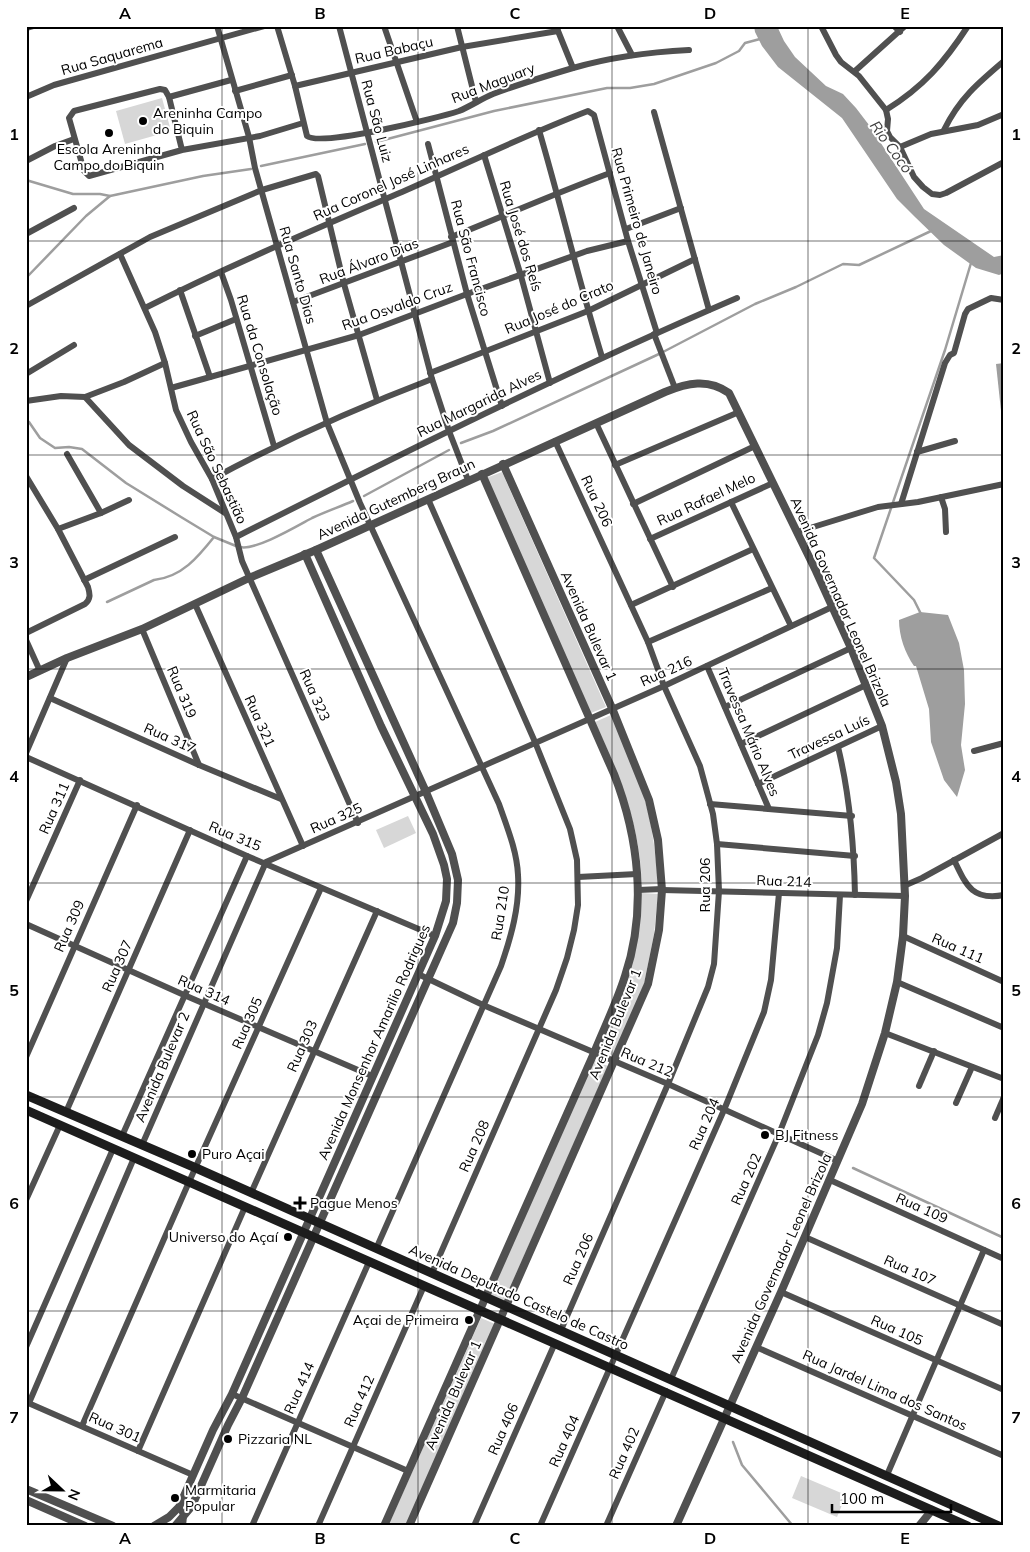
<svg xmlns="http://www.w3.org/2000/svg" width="1030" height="1552" font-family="Mulish,sans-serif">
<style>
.green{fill:#d7d7d7}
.water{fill:#9e9e9e}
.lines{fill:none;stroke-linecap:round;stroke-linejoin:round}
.stream{stroke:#9e9e9e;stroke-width:2.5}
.minor{stroke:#505050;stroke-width:6}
.tertiary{stroke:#505050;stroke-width:8}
.secondary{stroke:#1d1d1d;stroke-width:9}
.grid{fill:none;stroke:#000;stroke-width:1;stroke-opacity:0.55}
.poi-dot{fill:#000;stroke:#fff;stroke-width:2}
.labels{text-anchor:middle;stroke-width:4;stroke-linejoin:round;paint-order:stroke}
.street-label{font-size:14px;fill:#000;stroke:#fff}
.poi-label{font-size:14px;fill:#000;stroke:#fff;text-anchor:start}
.water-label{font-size:15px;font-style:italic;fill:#3f3f3f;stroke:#fff}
.neatline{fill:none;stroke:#000;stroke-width:2}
.grid-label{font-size:16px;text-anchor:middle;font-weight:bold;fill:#000}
</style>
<rect width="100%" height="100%" fill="#fff"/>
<g class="green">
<polygon points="162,98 171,131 125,144 116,111"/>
<polygon points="502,472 606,707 591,713 486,478"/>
<path d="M611 715C624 743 638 773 646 804 653 830 656 858 658 884L642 885C640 825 620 776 595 722Z"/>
<polygon points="408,816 416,833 384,848 376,830"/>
<polygon points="642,893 658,894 654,934 644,984 614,1056 599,1049 628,980 638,933"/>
<polygon points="594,1060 608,1066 504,1301 490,1295"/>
<polygon points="481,1318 495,1324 406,1526 388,1526"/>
<polygon points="801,1476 846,1495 837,1517 792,1498"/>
</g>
<g class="water">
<polygon points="754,26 777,26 784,41 795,57 826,86 843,94 856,108 869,125 924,209 994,257 1004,255 1004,273 999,275 976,268 944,245 915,217 897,199 842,118 778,67 762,46 755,32"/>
<polygon points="1004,363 1004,439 996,364"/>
<path d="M920 612 948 615 959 643 964 670 965 704 961 745 965 770 957 797 944 780 931 742 929 709 916 666H914C905 653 899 636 899 620Z"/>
</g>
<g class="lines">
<g class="stream">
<polyline points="376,142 494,111 607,88 630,88 654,84 716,63 739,51 745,43 760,39"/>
<polyline points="261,166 365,144"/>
<polyline points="26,180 73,194 100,194 110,196 203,176 251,169"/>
<polyline points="26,278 86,216 110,196"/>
<polyline points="663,352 755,304 796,287 843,264 859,265 931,231"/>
<polyline points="26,421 29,422 40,438 55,448 69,447 82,449 126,483 181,517 214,537 236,546"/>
<polyline points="461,443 493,431 659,354"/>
<polyline points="364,496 449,450"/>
<path d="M240 547C255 551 297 526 312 518 325 512 339 507 353 501"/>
<path d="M107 602 154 580C182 577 198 557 214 537"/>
<polyline points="921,614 914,600 874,558 945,350 971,263"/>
<polyline points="853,1168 1004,1238"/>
<polyline points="733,1442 742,1465 793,1526"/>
</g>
<g class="minor">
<path d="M217 26 249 137 255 168 327 423 360 503 499 804C507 827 517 851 518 875 520 906 511 937 501 966L376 1249"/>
<path d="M277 26 295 86 307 136C320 147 438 118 459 111 471 106 481 99 493 94 519 84 546 76 573 68 611 57 650 52 689 50"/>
<polyline points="339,26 432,379 449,431 468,480"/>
<polyline points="384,26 417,122"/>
<polyline points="457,26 476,102"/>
<polyline points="556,26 573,68"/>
<polyline points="617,26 632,55"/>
<polyline points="821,26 836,55 841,62 859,76 886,110 888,119 887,131 890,137 900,147 914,177 923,187 932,194 940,195 946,193 1004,162"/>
<polyline points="894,26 900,32"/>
<polyline points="26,28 33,26"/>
<polyline points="855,71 905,26"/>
<polyline points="295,86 462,47 558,31"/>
<polyline points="235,91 292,75"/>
<polyline points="26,97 54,85 264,26"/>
<polyline points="169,97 231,80"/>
<path d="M886 110C923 87 944 63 968 26"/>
<polyline points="654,112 709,310"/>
<path d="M539 130C561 205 579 282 602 357"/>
<path d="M944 130C959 99 978 83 1004 61"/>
<polyline points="428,144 467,294 502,406"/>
<polyline points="900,147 931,134 978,125 1004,114"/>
<polyline points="182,150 169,97 165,90 160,89 74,111 69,118 84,171 89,176 182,150 260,136 303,123"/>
<polyline points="484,155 521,276 550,383"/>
<polyline points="26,161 55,146 74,139"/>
<polyline points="626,229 681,208"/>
<polyline points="26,234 74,208"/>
<path d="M451 237C504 216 556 193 610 173"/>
<polyline points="120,254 155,332 165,363 176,410 191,442 212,479 236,537 242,561 358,823"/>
<polyline points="221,272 231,300 274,446"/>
<polyline points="180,290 210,377"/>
<polyline points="293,302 453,242"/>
<polyline points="26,306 150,237 262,190 316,174 318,176 344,284 377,400"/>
<path d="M145 308C232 264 321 227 411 188 470 162 528 134 588 111L594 115 628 241 657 333"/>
<polyline points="654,334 675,388"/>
<polyline points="195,336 236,319"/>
<polyline points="430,373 588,311 695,259"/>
<polyline points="26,374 74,345"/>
<polyline points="171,388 359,335 467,294 587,251 628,241"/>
<polyline points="85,397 124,382 165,363"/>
<polyline points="26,401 61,396 85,397 129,445 183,486 225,513"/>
<polyline points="596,423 673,587"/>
<polyline points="555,441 648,642 664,686 700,766 713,814 717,844 719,891 714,964 708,987 668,1084 561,1330"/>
<polyline points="917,452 955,441"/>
<polyline points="67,454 101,513"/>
<polyline points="615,465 739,412"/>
<path d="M26 476 58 529 88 587C90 594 91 599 85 604L26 633"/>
<path d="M212 479C283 441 356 408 432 379"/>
<polyline points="941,497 945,509 946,532"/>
<polyline points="428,499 535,742 570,829 577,860 578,905 574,930 567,958 556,990 432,1273"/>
<polyline points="731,502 791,626"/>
<polyline points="633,504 755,446"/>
<polyline points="901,504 945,363 950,355 954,353 965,314 968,309 991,298 1004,300"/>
<polyline points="58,529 101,513 129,500"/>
<polyline points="797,532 878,507 918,502 1004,484"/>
<path d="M236 537C401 454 567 371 737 298"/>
<polyline points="650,539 773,483"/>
<polyline points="84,580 175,537"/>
<polyline points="195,604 303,846"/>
<polyline points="631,605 753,549"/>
<polyline points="142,629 199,765"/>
<polyline points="26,640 40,671"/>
<polyline points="648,642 772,588"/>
<polyline points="707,666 769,809"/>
<polyline points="50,698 199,765 281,799"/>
<polyline points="725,707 851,648"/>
<polyline points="741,744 866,685"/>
<path d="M838 747C850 796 854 845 855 895"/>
<polyline points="974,751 1004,743"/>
<polyline points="26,753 67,658"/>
<polyline points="26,757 247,856 435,936"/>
<polyline points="758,784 882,726"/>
<polyline points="710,804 852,816"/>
<polyline points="717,844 855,856"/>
<path d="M954 860C966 885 972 901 1004 895"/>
<polyline points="578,877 637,874"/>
<polyline points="906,885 922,878 1004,833"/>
<polyline points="638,890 662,889"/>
<polyline points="662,890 905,896"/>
<polyline points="26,901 80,780"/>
<polyline points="26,924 184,995 372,1076"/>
<polyline points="903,936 1004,982"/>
<polyline points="418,974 483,1005 668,1084 838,1161"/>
<polyline points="897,982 1004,1028"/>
<polyline points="885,1033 1004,1079"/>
<polyline points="26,1057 137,805"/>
<polyline points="919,1086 934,1051"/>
<polyline points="956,1103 972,1067"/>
<polyline points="66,1112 190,830"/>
<polyline points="995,1118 1004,1097"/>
<polyline points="122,1136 247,856"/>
<polyline points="142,1145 266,862 664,686 832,607"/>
<polyline points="830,1180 1004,1259"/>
<polyline points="251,1193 377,911"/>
<polyline points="26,1200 60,1125"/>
<polyline points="805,1237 1004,1325"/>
<polyline points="781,1292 1004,1390"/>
<polyline points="26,1347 113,1149"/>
<polyline points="756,1347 1004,1456"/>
<polyline points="671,1379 779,1134 818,1035 827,1003 837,948 840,895"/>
<polyline points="232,1394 408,1471"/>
<polyline points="26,1402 193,1475"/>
<polyline points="29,1403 134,1158"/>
<polyline points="82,1426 189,1182 321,888"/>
<polyline points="138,1451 245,1207"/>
<polyline points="887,1475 984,1250"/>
<polyline points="179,1507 184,1516 183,1526"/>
<polyline points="252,1526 369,1262"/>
<polyline points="318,1526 424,1286"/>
<polyline points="474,1526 555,1343"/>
<polyline points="540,1526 724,1110 764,1012 771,980 779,893"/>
<polyline points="606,1526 666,1391"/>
</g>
<g class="tertiary">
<path d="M26 677 67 658 142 629 249 578 316 550 665 392C687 383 708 378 729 393L816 571 851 648 882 726 896 782 901 814 905 896 903 936 897 982 885 1033 862 1104 781 1292 676 1526"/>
<polyline points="26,1489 113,1526"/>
<polyline points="26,1500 85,1526"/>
<polyline points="154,1526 169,1517 179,1507 213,1430 232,1394 435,936 446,901 447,879 444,865 433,834 381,726 305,554"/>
<polyline points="175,1526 192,1506 228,1425 242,1398 453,923 457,903 458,880 452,854 426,792 316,550"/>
<path d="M384 1526 594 1053C604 1028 617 1002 625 976 647 910 639 838 614 774L482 474"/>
<polyline points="409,1526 648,984 659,930 662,890 658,840 649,800 612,708 503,464"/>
<polyline points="919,1526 932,1510"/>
</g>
<g class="secondary">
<polyline points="26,1095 196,1168 999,1526"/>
<polyline points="26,1110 968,1526"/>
</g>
</g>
<path class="grid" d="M222 26V1526M418 26V1526M612 26V1526M808 26V1526M26 241H1004M26 455H1004M26 669H1004M26 883H1004M26 1097H1004M26 1311H1004"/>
<g class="poi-dot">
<circle cx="143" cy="121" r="5"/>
<circle cx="109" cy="133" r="5"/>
<circle cx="765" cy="1135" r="5"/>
<circle cx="192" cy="1154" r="5"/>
<path d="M297.5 1195.5h5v5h5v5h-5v5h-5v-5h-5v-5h5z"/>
<circle cx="288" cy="1237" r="5"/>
<circle cx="469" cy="1320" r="5"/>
<circle cx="228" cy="1439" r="5"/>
<circle cx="175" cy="1498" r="5"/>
</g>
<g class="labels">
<g class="street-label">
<text transform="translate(394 50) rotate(-13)" y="5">Rua Babaçu</text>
<text transform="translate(112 56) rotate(-16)" y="5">Rua Saquarema</text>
<text transform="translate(493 83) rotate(-21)" y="5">Rua Maguary</text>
<text transform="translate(377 121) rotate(75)" y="5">Rua São Luiz</text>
<text transform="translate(391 182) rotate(-24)" y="5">Rua Coronel José Linhares</text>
<text transform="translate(637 221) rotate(74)" y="5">Rua Primeiro de Janeiro</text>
<text transform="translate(521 236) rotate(73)" y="5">Rua José dos Reís</text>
<text transform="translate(471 258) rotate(75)" y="5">Rua São Francisco</text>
<text transform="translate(369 261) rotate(-21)" y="5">Rua Álvaro Dias</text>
<text transform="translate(298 275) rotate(74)" y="5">Rua Santo Dias</text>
<text transform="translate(397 306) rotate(-20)" y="5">Rua Osvaldo Cruz</text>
<text transform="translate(559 307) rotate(-23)" y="5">Rua José do Crato</text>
<text transform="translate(260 355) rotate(73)" y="5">Rua da Consolação</text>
<text transform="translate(479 403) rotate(-26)" y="5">Rua Margarida Alves</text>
<text transform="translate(217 467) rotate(65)" y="5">Rua São Sebastião</text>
<text transform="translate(396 499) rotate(-25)" y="5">Avenida Gutemberg Braun</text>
<text transform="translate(706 499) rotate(-25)" y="5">Rua Rafael Melo</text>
<text transform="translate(597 501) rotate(65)" y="5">Rua 206</text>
<text transform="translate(841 602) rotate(66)" y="5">Avenida Governador Leonel Brizola</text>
<text transform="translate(589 626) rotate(66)" y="5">Avenida Bulevar 1</text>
<text transform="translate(666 671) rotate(-24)" y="5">Rua 216</text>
<text transform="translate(182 692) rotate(67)" y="5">Rua 319</text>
<text transform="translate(315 695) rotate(66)" y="5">Rua 323</text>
<text transform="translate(260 721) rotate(66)" y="5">Rua 321</text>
<text transform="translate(749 732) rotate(67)" y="5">Travessa Mário Alves</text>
<text transform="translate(829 737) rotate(-25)" y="5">Travessa Luís</text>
<text transform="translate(170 738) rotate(24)" y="5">Rua 317</text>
<text transform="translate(54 808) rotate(-66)" y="5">Rua 311</text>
<text transform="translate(336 818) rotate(-24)" y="5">Rua 325</text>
<text transform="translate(235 836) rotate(23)" y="5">Rua 315</text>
<text transform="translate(784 881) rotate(2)" y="5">Rua 214</text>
<text transform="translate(705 885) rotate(-90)" y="5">Rua 206</text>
<text transform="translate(500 913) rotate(-81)" y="5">Rua 210</text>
<text transform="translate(69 926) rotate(-66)" y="5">Rua 309</text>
<text transform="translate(958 948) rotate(24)" y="5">Rua 111</text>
<text transform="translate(117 966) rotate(-66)" y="5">Rua 307</text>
<text transform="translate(204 990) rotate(24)" y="5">Rua 314</text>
<text transform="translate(247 1023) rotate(-66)" y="5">Rua 305</text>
<text transform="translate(615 1024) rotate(-68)" y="5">Avenida Bulevar 1</text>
<text transform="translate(374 1042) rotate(-66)" y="5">Avenida Monsenhor Amarilio Rodrigues</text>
<text transform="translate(302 1046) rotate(-66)" y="5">Rua 303</text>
<text transform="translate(647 1062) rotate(23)" y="5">Rua 212</text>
<text transform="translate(162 1067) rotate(-67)" y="5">Avenida Bulevar 2</text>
<text transform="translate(704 1124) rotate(-66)" y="5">Rua 204</text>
<text transform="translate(474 1146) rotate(-66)" y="5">Rua 208</text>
<text transform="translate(746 1179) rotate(-66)" y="5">Rua 202</text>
<text transform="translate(922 1208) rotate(24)" y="5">Rua 109</text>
<text transform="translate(781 1258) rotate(-66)" y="5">Avenida Governador Leonel Brizola</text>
<text transform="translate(578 1259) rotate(-66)" y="5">Rua 206</text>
<text transform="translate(910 1270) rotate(24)" y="5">Rua 107</text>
<text transform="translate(519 1297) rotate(24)" y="5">Avenida Deputado Castelo de Castro</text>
<text transform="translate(897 1330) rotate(24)" y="5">Rua 105</text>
<text transform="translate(299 1388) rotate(-66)" y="5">Rua 414</text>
<text transform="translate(885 1390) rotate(24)" y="5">Rua Jardel Lima dos Santos</text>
<text transform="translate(453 1395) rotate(-66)" y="5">Avenida Bulevar 1</text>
<text transform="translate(359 1401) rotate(-66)" y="5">Rua 412</text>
<text transform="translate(115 1427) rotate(24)" y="5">Rua 301</text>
<text transform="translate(503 1429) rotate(-66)" y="5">Rua 406</text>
<text transform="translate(564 1441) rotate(-66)" y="5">Rua 404</text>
<text transform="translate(624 1453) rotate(-66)" y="5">Rua 402</text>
</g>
<g class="poi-label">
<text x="153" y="118">Areninha Campo<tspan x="153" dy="16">do Biquin</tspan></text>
<text x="109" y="154" text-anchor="middle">Escola Areninha<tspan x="109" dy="16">Campo do Biquin</tspan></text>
<text x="775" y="1140">BJ Fitness</text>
<text x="202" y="1159">Puro Açai</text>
<text x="310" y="1208">Pague Menos</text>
<text x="278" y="1242" text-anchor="end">Universo do Açaí</text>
<text x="459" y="1325" text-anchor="end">Açai de Primeira</text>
<text x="238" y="1444">Pizzaria NL</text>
<text x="185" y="1495">Marmitaria<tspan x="185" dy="16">Popular</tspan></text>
</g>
<g class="water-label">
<text transform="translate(891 147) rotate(54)" y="5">Rio Cocó</text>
</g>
</g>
<rect width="1030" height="1552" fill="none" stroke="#ffffff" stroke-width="55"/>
<g transform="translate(62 1490) rotate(112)" stroke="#ffffff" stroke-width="4" paint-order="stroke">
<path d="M0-4L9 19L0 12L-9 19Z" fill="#000000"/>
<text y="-8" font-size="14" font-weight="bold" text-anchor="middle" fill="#000000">N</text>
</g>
<path d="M832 1504v8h119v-8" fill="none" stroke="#000000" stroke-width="2.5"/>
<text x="840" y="1504" font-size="15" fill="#000000" stroke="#ffffff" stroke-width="4" paint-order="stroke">100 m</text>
<rect x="28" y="28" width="974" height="1496" class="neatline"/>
<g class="grid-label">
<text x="125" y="19">A</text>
<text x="320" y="19">B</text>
<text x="515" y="19">C</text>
<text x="710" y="19">D</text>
<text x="905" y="19">E</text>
<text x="14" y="140">1</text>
<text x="1016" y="140">1</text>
<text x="14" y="354">2</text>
<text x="1016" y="354">2</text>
<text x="14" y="568">3</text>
<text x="1016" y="568">3</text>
<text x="14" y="782">4</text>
<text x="1016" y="782">4</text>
<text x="14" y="996">5</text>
<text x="1016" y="996">5</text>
<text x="14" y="1209">6</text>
<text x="1016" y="1209">6</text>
<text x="14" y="1423">7</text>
<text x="1016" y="1423">7</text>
<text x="125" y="1544">A</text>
<text x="320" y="1544">B</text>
<text x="515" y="1544">C</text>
<text x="710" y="1544">D</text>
<text x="905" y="1544">E</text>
</g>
</svg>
